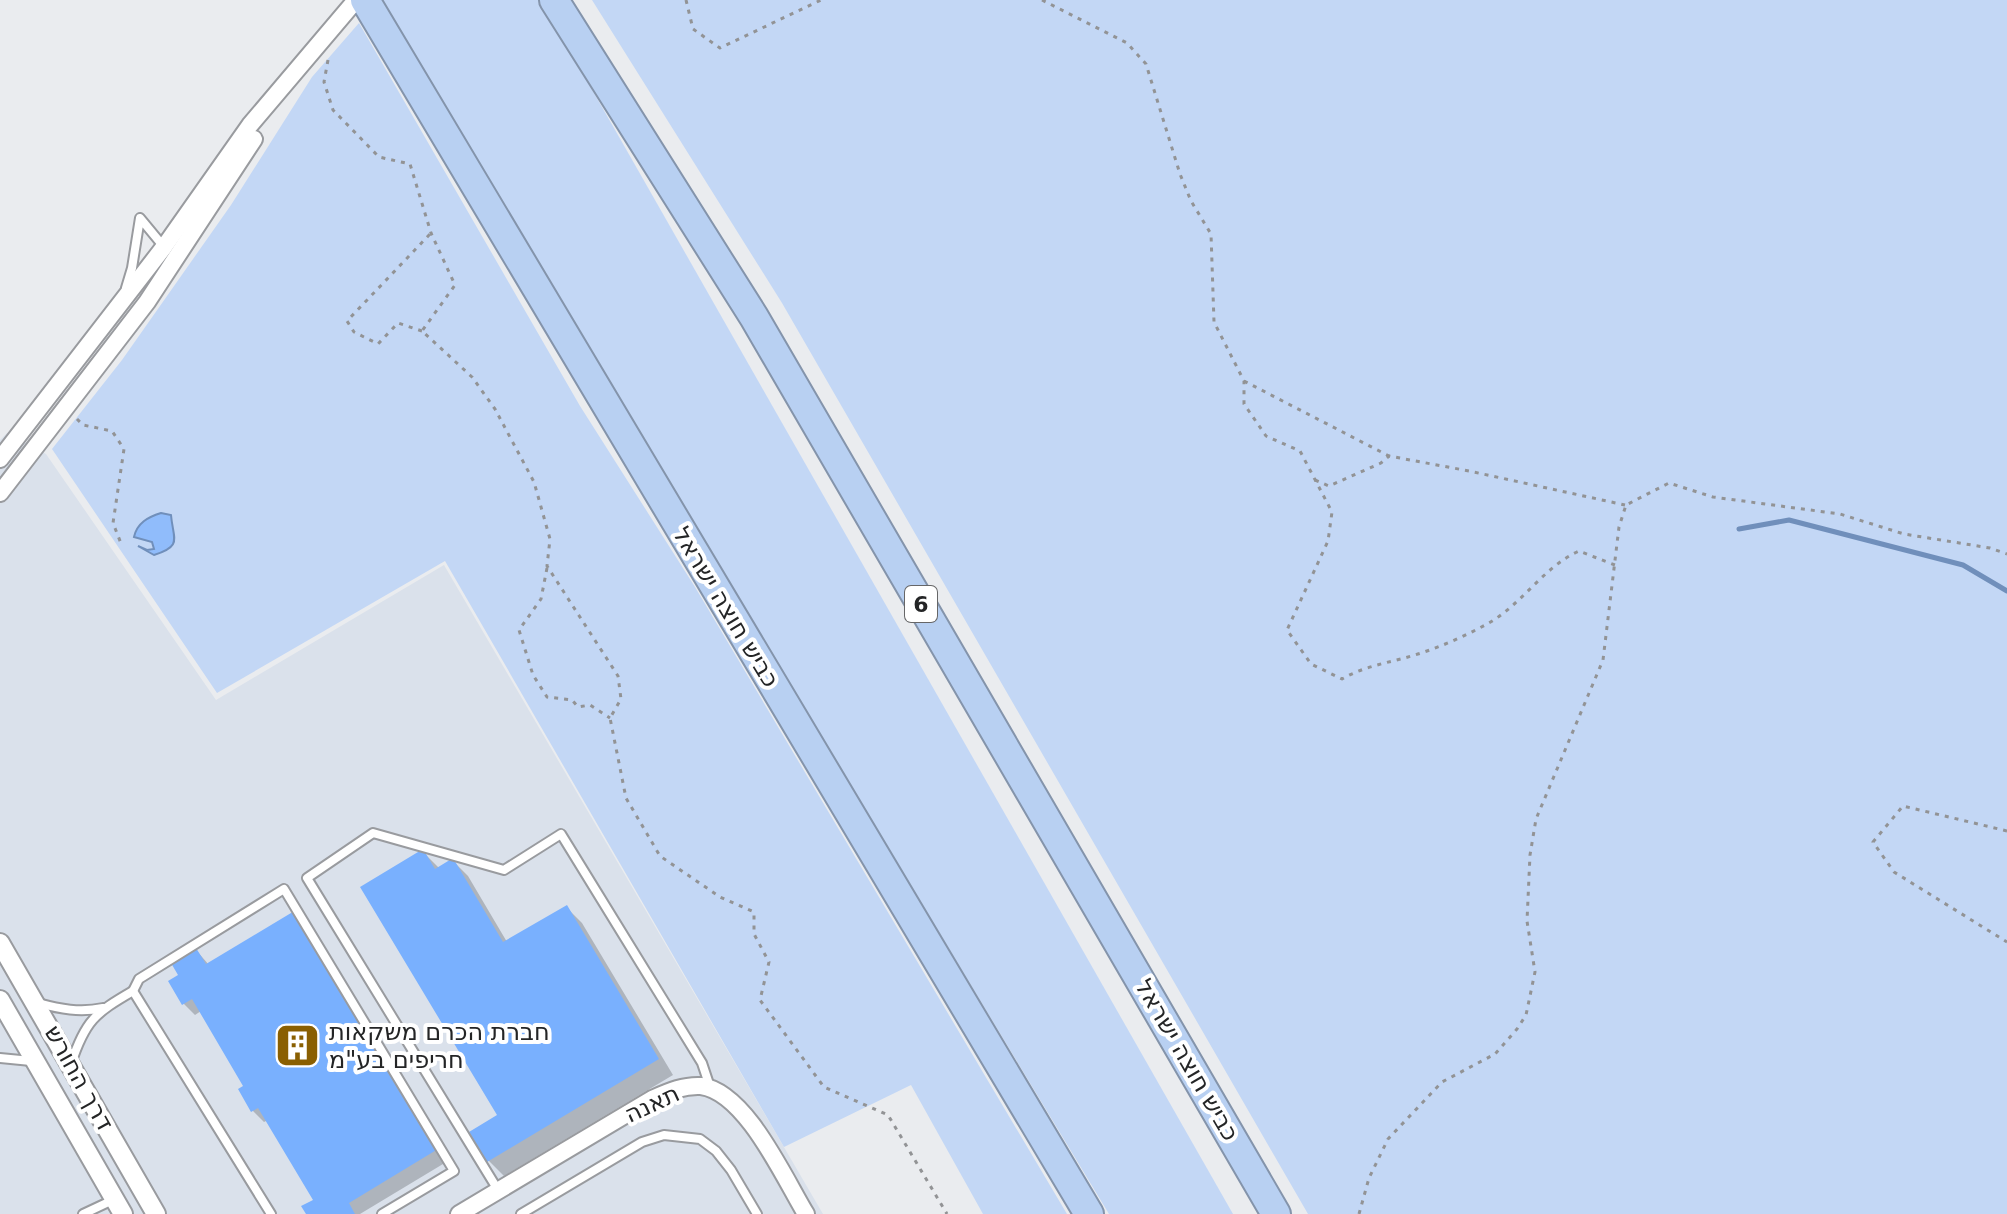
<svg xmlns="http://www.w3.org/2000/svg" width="2007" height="1214" font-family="'DejaVu Sans','Noto Sans Hebrew',sans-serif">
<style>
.built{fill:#dae1eb}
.green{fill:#c3d7f5}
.water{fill:#90bcfb;stroke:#708fbb;stroke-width:2}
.shadow{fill:#0003}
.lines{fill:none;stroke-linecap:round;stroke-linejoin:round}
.stream{stroke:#708fbb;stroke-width:5}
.building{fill:#79b0fe}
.service-casing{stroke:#999b9f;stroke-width:12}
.minor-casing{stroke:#999b9f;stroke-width:20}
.tertiary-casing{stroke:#999b9f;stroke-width:22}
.motorway-casing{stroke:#8494ab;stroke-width:32}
.path{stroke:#929395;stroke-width:3;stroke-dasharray:4 6;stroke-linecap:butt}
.service{stroke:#fff;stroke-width:8}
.minor{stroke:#fff;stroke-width:16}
.tertiary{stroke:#fff;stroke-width:18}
.motorway{stroke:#b8d0f2;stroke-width:28}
.labels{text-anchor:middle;stroke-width:8;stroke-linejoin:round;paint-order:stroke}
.shield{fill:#fff;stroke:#666667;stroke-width:2}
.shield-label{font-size:22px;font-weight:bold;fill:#242526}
.street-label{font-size:24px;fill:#242526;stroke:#fff}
.poi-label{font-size:24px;fill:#242526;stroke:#fff;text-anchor:start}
</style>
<rect width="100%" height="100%" fill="#eaecef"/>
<polygon class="built" points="7,433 46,454 216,700 444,565 823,1214 0,1214 0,440"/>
<g class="green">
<polygon points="376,0 541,0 1233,1214 1109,1214"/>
<polygon points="592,0 2007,0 2007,1214 1308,1214 782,303"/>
<polygon points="359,23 580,406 695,587 1067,1214 983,1214 911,1085 784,1147 445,561 217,693 52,449 122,360 231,205 312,77"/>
</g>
<path class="water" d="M161 513 171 515C173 539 183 546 154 555L138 546 147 550 154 549 152 542 134 537C137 523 148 517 161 513Z"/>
<g class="shadow">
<polygon points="423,852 439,868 452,860 468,876 507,942 566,907 582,923 673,1075 504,1176 488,1160 499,1116"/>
<polygon points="295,913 448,1161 360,1214 308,1214 315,1200 268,1120 264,1122 253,1111 246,1087 201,1011 195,1015 184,1004 181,976 196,950 209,965"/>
</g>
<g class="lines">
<polyline class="stream" points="1739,529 1789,520 1963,565 2007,591"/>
</g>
<g class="building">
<polygon points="423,849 435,869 453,858 503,942 567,905 659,1059 487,1162 469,1132 497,1115 360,887"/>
<polygon points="296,910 438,1149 349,1203 355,1214 306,1214 301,1206 313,1200 258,1108 251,1112 238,1089 243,1086 192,999 182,1005 168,981 178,975 171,963 196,948 206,964"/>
</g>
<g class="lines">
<defs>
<g id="service">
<polyline points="126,288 132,268 140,218 164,247"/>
<polyline points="133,991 139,979 284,889 454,1171 382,1214"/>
<path d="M38 1003C60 1009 80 1013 103 1008"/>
<polyline points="0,1058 31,1061"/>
<path d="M71 1064C85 1021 95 1013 133 991L271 1214"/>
<polyline points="498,1190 307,878 373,833 504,870 561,834 702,1063 710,1087"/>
<polyline points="83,1214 115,1199"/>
<polyline points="521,1214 642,1142 664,1135 700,1139 716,1151 731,1170 757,1214"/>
</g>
<g id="minor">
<polyline points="0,459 164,247 250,125 356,0"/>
<polyline points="0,493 147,302 254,139"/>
<path d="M459 1214 652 1099C668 1092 683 1085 701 1086 746 1092 784 1178 806 1214"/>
</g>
<g id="tertiary">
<polyline points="0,943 156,1214"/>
<polyline points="0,1000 123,1214"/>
</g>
<g id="motorway">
<polyline points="365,0 1089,1214"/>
<polyline points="554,0 754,317 1276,1214"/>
</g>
</defs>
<use href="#service" class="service-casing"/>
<use href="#minor" class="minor-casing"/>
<use href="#tertiary" class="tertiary-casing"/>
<use href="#motorway" class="motorway-casing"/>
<g class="path">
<polyline points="686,0 693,29 720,48 821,0"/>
<path d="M1042 0 1127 43 1146 64 1180 174 1191 201 1211 234 1214 322 1244 381V404L1266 436 1300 451 1332 512 1328 541 1287 630 1311 664 1342 679C1368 664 1396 662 1424 652 1445 645 1467 635 1487 624 1522 605 1543 567 1579 551L1615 565"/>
<polyline points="328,60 324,82 333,110 379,157 410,164 431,233 455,285 422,331 472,377 495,409 534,482 550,539 547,566 618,676 621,699 610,718 626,798 660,856 720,897 754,912 754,934 769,962 760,1000 824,1087 888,1115 947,1214"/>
<polyline points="422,331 398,323 378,344 354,332 347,321 431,233"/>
<polyline points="1244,381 1389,456"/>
<polyline points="77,419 83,425 112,431 124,449 113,523 122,546"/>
<polyline points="1315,480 1329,486 1381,463 1389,456 1469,471 1625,505"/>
<polyline points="547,568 541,599 519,630 533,675 547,697 572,700 578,707 590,705 610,718"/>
<polyline points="2007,831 1903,806 1873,842 1894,872 2007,942"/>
<polyline points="1359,1214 1369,1178 1388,1139 1442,1082 1495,1054 1517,1029 1526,1015 1535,972 1527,921 1530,855 1536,819 1603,660 1619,527 1626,505 1669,483 1713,497 1840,514 1904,534 1990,548 2007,554"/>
</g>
<use href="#service" class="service"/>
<use href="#minor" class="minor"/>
<use href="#tertiary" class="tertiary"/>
<use href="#motorway" class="motorway"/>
</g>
<defs>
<symbol id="building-square" viewBox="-11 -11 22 22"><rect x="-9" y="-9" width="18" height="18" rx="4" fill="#8a5f01" stroke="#fff"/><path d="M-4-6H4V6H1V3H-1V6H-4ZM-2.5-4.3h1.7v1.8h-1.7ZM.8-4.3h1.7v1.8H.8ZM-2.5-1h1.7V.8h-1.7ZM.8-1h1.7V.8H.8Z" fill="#fff"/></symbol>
</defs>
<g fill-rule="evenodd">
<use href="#building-square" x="272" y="1020" width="51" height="51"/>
</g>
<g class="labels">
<rect class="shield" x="905" y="586" width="32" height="36" rx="6"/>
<g class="shield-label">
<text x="921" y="612">6</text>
</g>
<g class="street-label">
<text transform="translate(726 607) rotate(59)" y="8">כביש חוצה ישראל</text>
<text transform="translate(1187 1060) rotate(60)" y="8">כביש חוצה ישראל</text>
<text transform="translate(79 1078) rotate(61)" y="8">דרך החורש</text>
<text transform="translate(652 1104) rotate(-25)" y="8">תאנה</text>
</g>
<g class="poi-label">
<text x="329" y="1040">חברת הכרם משקאות<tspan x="329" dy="28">חריפים בע"מ</tspan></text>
</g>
</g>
</svg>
